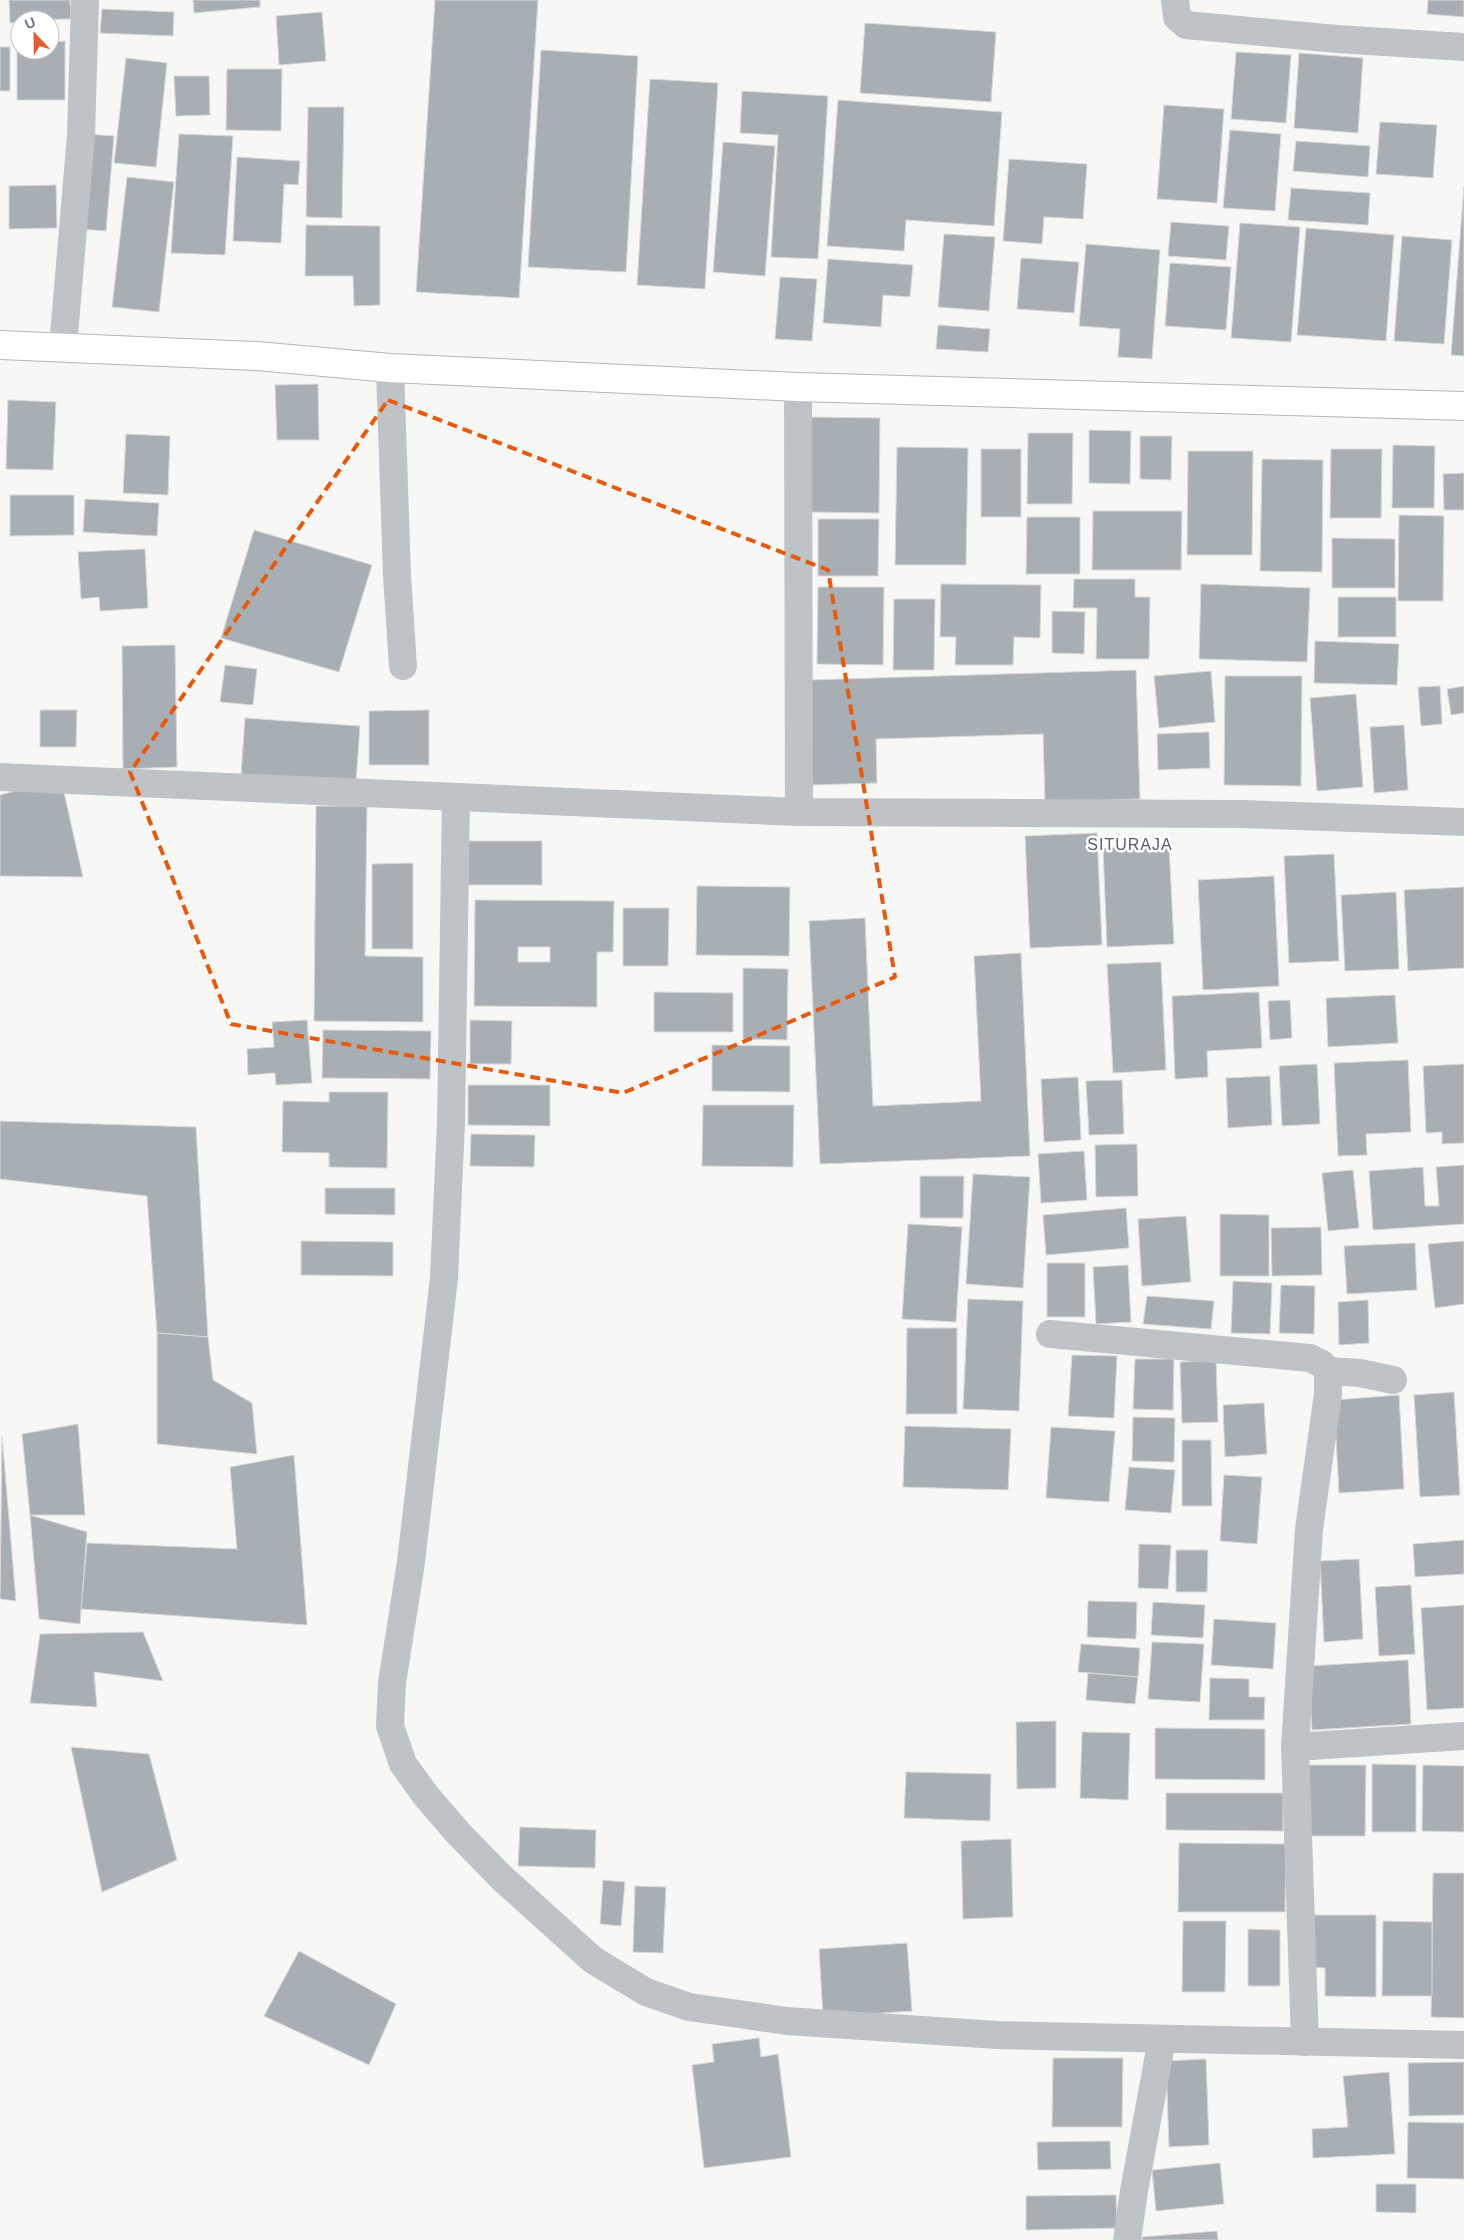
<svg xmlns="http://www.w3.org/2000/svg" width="1464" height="2240" font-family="Arial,sans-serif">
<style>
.building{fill:#a7afb5;stroke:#d9d9d7;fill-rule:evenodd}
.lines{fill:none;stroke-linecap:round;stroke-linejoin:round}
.primary-casing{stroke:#b2b7bb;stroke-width:30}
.minor{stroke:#bec3c7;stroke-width:28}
.primary{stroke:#fff;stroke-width:28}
.marked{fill:none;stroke:#e8590c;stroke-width:4;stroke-dasharray:10 6;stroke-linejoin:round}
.labels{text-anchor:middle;stroke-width:5;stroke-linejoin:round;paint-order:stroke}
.quarter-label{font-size:16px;letter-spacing:1px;fill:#55606b;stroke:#fff}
</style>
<rect width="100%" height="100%" fill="#f7f8f5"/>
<g class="building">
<polygon points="9,0 70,0 71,19 20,20 20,22 10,23"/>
<polygon points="193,0 260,0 260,7 194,13"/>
<polygon points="435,0 538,0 519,298 416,292"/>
<polygon points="1428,0 1464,0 1464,17 1427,14"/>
<polygon points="102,9 174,12 173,36 100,33"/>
<polygon points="322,12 326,61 279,65 276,16"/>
<polygon points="865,23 996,32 991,102 860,93"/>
<polygon points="65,41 65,100 17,100 17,42 20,42 20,50 50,50 50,42"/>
<rect x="0" y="47" width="10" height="44"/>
<polygon points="541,50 638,56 626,272 528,267"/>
<polygon points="1236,52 1291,55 1286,123 1231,119"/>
<polygon points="1299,53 1363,58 1358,133 1294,128"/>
<polygon points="126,58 167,63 156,167 114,163"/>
<polygon points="227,69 282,69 281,131 226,130"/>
<polygon points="174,76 209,76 210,115 176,116"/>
<polygon points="650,79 718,83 705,289 637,285"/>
<polygon points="742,91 828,96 818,259 771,257 778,135 740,133"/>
<polygon points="838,100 1002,112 994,226 906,220 904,251 827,246"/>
<polygon points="1164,105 1224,109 1217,203 1157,199"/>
<polygon points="308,107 344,107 342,218 306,217"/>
<polygon points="1380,122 1437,125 1433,178 1376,174"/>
<polygon points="1230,130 1281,134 1275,211 1223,208"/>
<polygon points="88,134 114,136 106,231 79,229"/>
<polygon points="179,134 233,136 225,255 171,253"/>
<polygon points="1296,141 1370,146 1368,177 1293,171"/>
<polygon points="723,142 775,146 765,276 713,272"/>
<polygon points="237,157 300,161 298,185 284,184 281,243 233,241"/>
<polygon points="1009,159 1087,164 1083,219 1044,217 1042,244 1003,241"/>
<polygon points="127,177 174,182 159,312 112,307"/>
<polygon points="56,185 57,228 9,229 9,186"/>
<polygon points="1464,186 1464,356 1451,355"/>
<polygon points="1291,188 1370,193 1368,225 1288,220"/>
<polygon points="1171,222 1229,226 1226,260 1168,256"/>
<polygon points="1240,223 1300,227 1291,342 1231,338"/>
<polygon points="306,225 380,226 380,305 354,306 353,276 305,276"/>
<polygon points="1306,228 1394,235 1386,341 1297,335"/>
<polygon points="944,234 995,237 989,311 938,307"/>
<polygon points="1402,236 1452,240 1444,344 1394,341"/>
<polygon points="1086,244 1160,250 1152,359 1118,357 1120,329 1079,326"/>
<polygon points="1021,258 1079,262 1074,313 1017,309"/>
<polygon points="828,259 913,265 910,297 883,295 881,327 823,323"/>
<polygon points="1170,263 1231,267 1226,330 1165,326"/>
<polygon points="780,277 817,279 812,341 775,339"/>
<polygon points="938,325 990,329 988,352 936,349"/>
<polygon points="318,384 319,440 277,440 275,385"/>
<polygon points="8,400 56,402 53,470 6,469"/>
<polygon points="811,417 880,418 879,513 810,512"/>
<polygon points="1089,430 1131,431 1130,484 1089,483"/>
<polygon points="1028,433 1073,433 1072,504 1027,504"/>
<polygon points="126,434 170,436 168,495 123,493"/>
<polygon points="1140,436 1172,436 1171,480 1140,479"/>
<polygon points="1393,445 1435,446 1434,508 1392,508"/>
<polygon points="897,447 968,448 966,565 895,565"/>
<rect x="981" y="449" width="40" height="68"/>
<polygon points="1331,449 1382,449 1381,518 1330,518"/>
<polygon points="1188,451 1253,451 1252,555 1187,555"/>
<polygon points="1262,459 1323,460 1322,572 1260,571"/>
<polygon points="1464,473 1464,510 1444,510 1443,474"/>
<polygon points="10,495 74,495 74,535 10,536"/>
<polygon points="85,499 159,503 157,536 83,532"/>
<polygon points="1093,511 1182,511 1181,570 1092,570"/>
<polygon points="1399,515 1444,516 1443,601 1398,601"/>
<polygon points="1027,517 1080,517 1080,574 1026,574"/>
<polygon points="818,519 879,519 878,576 818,576"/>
<polygon points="254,530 372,565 339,672 221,638"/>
<polygon points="1332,538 1395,539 1395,588 1332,588"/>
<polygon points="145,549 148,608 100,611 99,597 81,599 78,552"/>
<polygon points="1074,579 1135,579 1135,597 1150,597 1149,659 1096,659 1097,608 1073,608"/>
<polygon points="941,584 1041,585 1040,638 1014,637 1013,665 955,665 956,637 940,637"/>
<polygon points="1201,584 1310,588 1307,662 1199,659"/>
<polygon points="818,587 884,587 883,665 817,664"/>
<rect x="1338" y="597" width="58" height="40"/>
<polygon points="894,599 935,599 934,670 893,670"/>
<polygon points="1052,611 1085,612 1084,654 1052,653"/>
<polygon points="1315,641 1399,644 1397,685 1314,683"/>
<polygon points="175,645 177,767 123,769 122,646"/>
<polygon points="225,665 257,669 253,705 220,702"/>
<polygon points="1136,670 1140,799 1045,802 1043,734 876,739 877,783 812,785 809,680"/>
<polygon points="1211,671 1215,722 1159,728 1154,676"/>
<polygon points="1225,676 1302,676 1301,786 1224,785"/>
<polygon points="1440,686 1442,724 1421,726 1418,687"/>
<polygon points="1464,686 1464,713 1451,715 1447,689"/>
<polygon points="1356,694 1363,787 1317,791 1310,698"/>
<polygon points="40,710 77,710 76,747 40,747"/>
<polygon points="429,710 429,765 369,765 369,711"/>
<polygon points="245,718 360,726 356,782 241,775"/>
<polygon points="1404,725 1408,790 1374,793 1370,727"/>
<polygon points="1209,732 1210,768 1158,770 1157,734"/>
<polygon points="61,779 83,877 0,876 0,795"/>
<polygon points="316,806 367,806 365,956 423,957 423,1022 314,1021"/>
<polygon points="1097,833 1102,945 1030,948 1025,836"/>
<rect x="468" y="841" width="74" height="44"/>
<polygon points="1169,845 1174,944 1107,947 1103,848"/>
<polygon points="1334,854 1339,961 1289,963 1284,856"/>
<polygon points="413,863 413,949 372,949 372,864"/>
<polygon points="1274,876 1279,986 1203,990 1198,880"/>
<polygon points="697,886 790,887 789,956 696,955"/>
<polygon points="1464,887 1464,968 1408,971 1404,890"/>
<polygon points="1396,892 1399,969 1345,971 1341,895"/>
<path d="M475 900 614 901 613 952H597V1007L474 1006ZM518 947H550V962H518Z"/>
<polygon points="623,908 669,908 668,966 623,966"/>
<polygon points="865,918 873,1106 981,1101 974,956 1021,953 1030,1156 820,1164 809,921"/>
<polygon points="1161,962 1166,1070 1113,1073 1107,964"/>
<polygon points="743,968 788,969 787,1040 743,1039"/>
<polygon points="654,992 733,993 733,1032 654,1032"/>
<polygon points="1259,992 1262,1048 1207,1051 1208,1077 1175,1079 1172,996"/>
<polygon points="1395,995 1398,1043 1328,1047 1326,998"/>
<polygon points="1290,1000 1292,1038 1270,1040 1268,1001"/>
<polygon points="307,1020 312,1083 276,1085 275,1073 248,1075 247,1049 274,1047 272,1022"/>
<polygon points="470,1020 512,1021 511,1064 470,1064"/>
<polygon points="323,1030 431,1031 430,1079 322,1078"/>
<polygon points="712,1045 790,1046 790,1092 712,1091"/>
<polygon points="1408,1060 1411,1132 1366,1134 1367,1155 1338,1156 1334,1063"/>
<polygon points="1317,1064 1320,1124 1282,1126 1279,1066"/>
<polygon points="1464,1064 1464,1143 1442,1144 1442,1132 1426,1133 1423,1066"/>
<polygon points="1270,1076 1272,1125 1228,1128 1226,1078"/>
<polygon points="1078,1077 1081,1140 1044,1142 1041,1079"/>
<polygon points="1122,1080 1124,1134 1089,1135 1086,1081"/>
<polygon points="468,1085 550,1085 550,1126 468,1125"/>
<polygon points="329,1092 388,1092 387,1168 329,1167 329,1153 282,1152 283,1101 329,1102"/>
<polygon points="703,1105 794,1105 793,1167 702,1166"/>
<polygon points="0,1121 196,1127 208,1337 157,1333 147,1196 0,1179"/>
<polygon points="471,1134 535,1135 534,1167 470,1166"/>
<polygon points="1137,1144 1138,1196 1096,1197 1095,1145"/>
<polygon points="1084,1151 1087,1200 1041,1203 1038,1154"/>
<polygon points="1464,1165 1464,1224 1373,1230 1369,1171 1423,1167 1425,1206 1439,1206 1436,1167"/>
<polygon points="1353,1170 1359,1228 1328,1231 1322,1173"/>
<polygon points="973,1174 1030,1177 1023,1288 966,1284"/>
<polygon points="920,1176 964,1176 963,1218 920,1218"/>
<polygon points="325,1188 395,1188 395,1215 325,1214"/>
<polygon points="1126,1208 1129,1248 1046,1255 1043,1215"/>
<polygon points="1220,1214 1269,1215 1269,1276 1220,1276"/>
<polygon points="1186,1216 1191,1282 1142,1286 1138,1219"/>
<polygon points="908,1224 962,1227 956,1322 902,1319"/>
<polygon points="1321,1227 1322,1275 1272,1276 1271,1228"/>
<polygon points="301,1241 393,1242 393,1276 301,1275"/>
<polygon points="1464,1241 1464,1304 1435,1308 1428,1244"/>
<polygon points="1415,1243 1417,1290 1347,1294 1344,1246"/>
<rect x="1047" y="1263" width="38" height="54"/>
<polygon points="1128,1265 1131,1322 1096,1324 1093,1267"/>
<polygon points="1233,1281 1272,1283 1270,1334 1231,1333"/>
<polygon points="1281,1285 1315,1286 1314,1334 1279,1333"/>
<polygon points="1147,1296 1214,1301 1211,1329 1143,1324"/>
<polygon points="968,1299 1023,1301 1019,1411 963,1409"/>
<polygon points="1368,1300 1369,1343 1339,1345 1338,1302"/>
<polygon points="907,1328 957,1328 957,1414 906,1414"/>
<polygon points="157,1333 208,1337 213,1380 252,1403 257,1454 157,1444"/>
<polygon points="1072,1355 1117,1356 1114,1418 1068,1416"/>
<polygon points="1135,1359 1174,1359 1173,1410 1133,1409"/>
<polygon points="1216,1360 1218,1422 1182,1423 1180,1362"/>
<polygon points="1454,1392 1460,1495 1420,1497 1414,1395"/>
<polygon points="1399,1395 1404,1489 1339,1493 1334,1400"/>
<polygon points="1264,1403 1267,1454 1225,1457 1223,1405"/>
<polygon points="1133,1417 1175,1418 1174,1462 1132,1461"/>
<polygon points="78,1424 85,1515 30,1515 22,1434"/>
<polygon points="905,1426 1011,1429 1008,1490 903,1487"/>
<polygon points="1051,1427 1115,1431 1109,1502 1046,1498"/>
<polygon points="2,1436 16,1601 0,1599"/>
<polygon points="1182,1440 1211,1440 1212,1506 1182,1506"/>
<polygon points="294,1455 307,1625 81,1609 87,1543 237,1549 230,1467"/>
<polygon points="1129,1467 1175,1470 1171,1513 1125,1510"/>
<polygon points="1224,1475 1262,1477 1257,1544 1220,1541"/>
<polygon points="30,1515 87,1532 80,1624 39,1619"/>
<polygon points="1464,1540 1464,1574 1415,1577 1413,1544"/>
<polygon points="1139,1544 1171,1545 1168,1589 1138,1588"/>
<polygon points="1176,1550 1208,1550 1207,1592 1176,1592"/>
<polygon points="1359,1559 1363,1639 1324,1642 1320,1561"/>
<polygon points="1411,1585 1415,1654 1379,1656 1375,1587"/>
<polygon points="1088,1601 1137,1602 1136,1639 1087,1637"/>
<polygon points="1153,1602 1205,1605 1203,1638 1151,1635"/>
<polygon points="1464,1605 1464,1708 1427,1710 1421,1608"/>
<polygon points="1214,1619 1276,1623 1273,1669 1211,1665"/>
<polygon points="143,1632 163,1681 94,1672 97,1707 30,1703 40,1634"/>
<polygon points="1152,1642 1204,1644 1200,1702 1148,1699"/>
<polygon points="1081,1644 1140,1648 1138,1677 1078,1672"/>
<polygon points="1408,1660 1411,1724 1312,1730 1309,1666"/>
<polygon points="1088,1673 1138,1677 1135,1704 1086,1700"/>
<polygon points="1210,1678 1249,1679 1249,1697 1265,1697 1264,1720 1209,1720"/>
<polygon points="1056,1721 1056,1788 1017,1789 1016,1722"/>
<polygon points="1155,1728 1265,1729 1265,1780 1155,1779"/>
<polygon points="1082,1732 1130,1733 1128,1800 1080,1798"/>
<polygon points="71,1747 149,1754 177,1860 102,1892"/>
<polygon points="1372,1764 1416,1765 1416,1832 1372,1832"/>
<polygon points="1305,1765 1366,1765 1365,1836 1305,1836"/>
<polygon points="1423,1765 1464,1766 1464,1832 1422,1831"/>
<polygon points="906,1772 991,1774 990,1821 904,1818"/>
<polygon points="1166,1793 1283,1793 1283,1831 1166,1830"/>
<polygon points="520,1827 596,1830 595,1868 518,1866"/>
<polygon points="1011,1839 1013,1917 963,1919 961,1841"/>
<polygon points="1179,1843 1286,1844 1285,1912 1178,1912"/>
<polygon points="1433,1873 1464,1873 1464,2018 1431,2017"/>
<polygon points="603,1880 625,1882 621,1926 600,1924"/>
<polygon points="635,1886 666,1887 663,1953 633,1952"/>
<polygon points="1311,1915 1376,1915 1376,1997 1325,1996 1325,1968 1311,1967"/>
<polygon points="1183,1921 1226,1921 1225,1992 1182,1992"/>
<polygon points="1383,1921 1432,1922 1432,1996 1382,1996"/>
<polygon points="1248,1929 1280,1930 1280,1986 1248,1986"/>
<polygon points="907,1943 912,2011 823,2017 819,1949"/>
<polygon points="299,1951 396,2004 369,2065 264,2016"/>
<polygon points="759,2038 761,2057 778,2054 791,2157 704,2168 692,2065 714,2062 712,2044"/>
<polygon points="1053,2058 1123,2058 1122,2127 1052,2127"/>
<polygon points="1206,2059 1209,2145 1169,2147 1166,2061"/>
<polygon points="1464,2062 1464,2115 1409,2116 1408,2063"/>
<polygon points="1389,2072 1395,2154 1313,2158 1312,2129 1348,2127 1343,2076"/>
<polygon points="1408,2122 1464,2123 1464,2179 1407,2178"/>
<polygon points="1110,2141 1111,2169 1038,2170 1037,2142"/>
<polygon points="1220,2163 1224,2204 1156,2211 1152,2170"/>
<polygon points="1376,2184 1416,2184 1416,2213 1376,2212"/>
<polygon points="1116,2195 1117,2228 1026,2230 1026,2196"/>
<polygon points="1217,2231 1218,2240 1142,2240 1142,2237"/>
</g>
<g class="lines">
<defs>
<polyline id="primary" points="0,345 257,356 390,368 798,387 1464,406"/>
</defs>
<use href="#primary" class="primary-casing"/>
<g class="minor">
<polyline points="1175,0 1177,17 1186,25 1337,39 1464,47"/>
<polyline points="63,347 81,135 85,0"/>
<polyline points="390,368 397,576 403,666"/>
<polyline points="798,387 799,812"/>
<polyline points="0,777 799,812 1241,814 1464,822"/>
<polyline points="456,797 451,1123 444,1278 411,1562 392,1683 390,1726 403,1764 427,1797 459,1834 502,1878 593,1960 646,1992 689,2007 787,2021 997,2035 1464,2045"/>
<polyline points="1050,1334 1310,1358 1322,1364 1328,1371 1328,1394 1309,1529 1295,1747 1305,2042"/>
<polyline points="1328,1371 1360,1373 1393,1380"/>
<polyline points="1295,1747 1464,1736"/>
<polyline points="1127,2240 1134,2191 1162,2039"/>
</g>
<use href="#primary" class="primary"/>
</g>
<path class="marked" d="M388 400 828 570 895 977 623 1093 231 1024 130 772Z"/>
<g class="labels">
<g class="quarter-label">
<text x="1130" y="850">SITURAJA</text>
</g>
</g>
<g transform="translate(35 35) rotate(338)"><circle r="24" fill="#ffffff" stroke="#c2c9ce"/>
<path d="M0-4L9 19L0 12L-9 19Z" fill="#e25d2b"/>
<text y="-8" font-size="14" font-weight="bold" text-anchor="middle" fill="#677785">U</text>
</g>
</svg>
